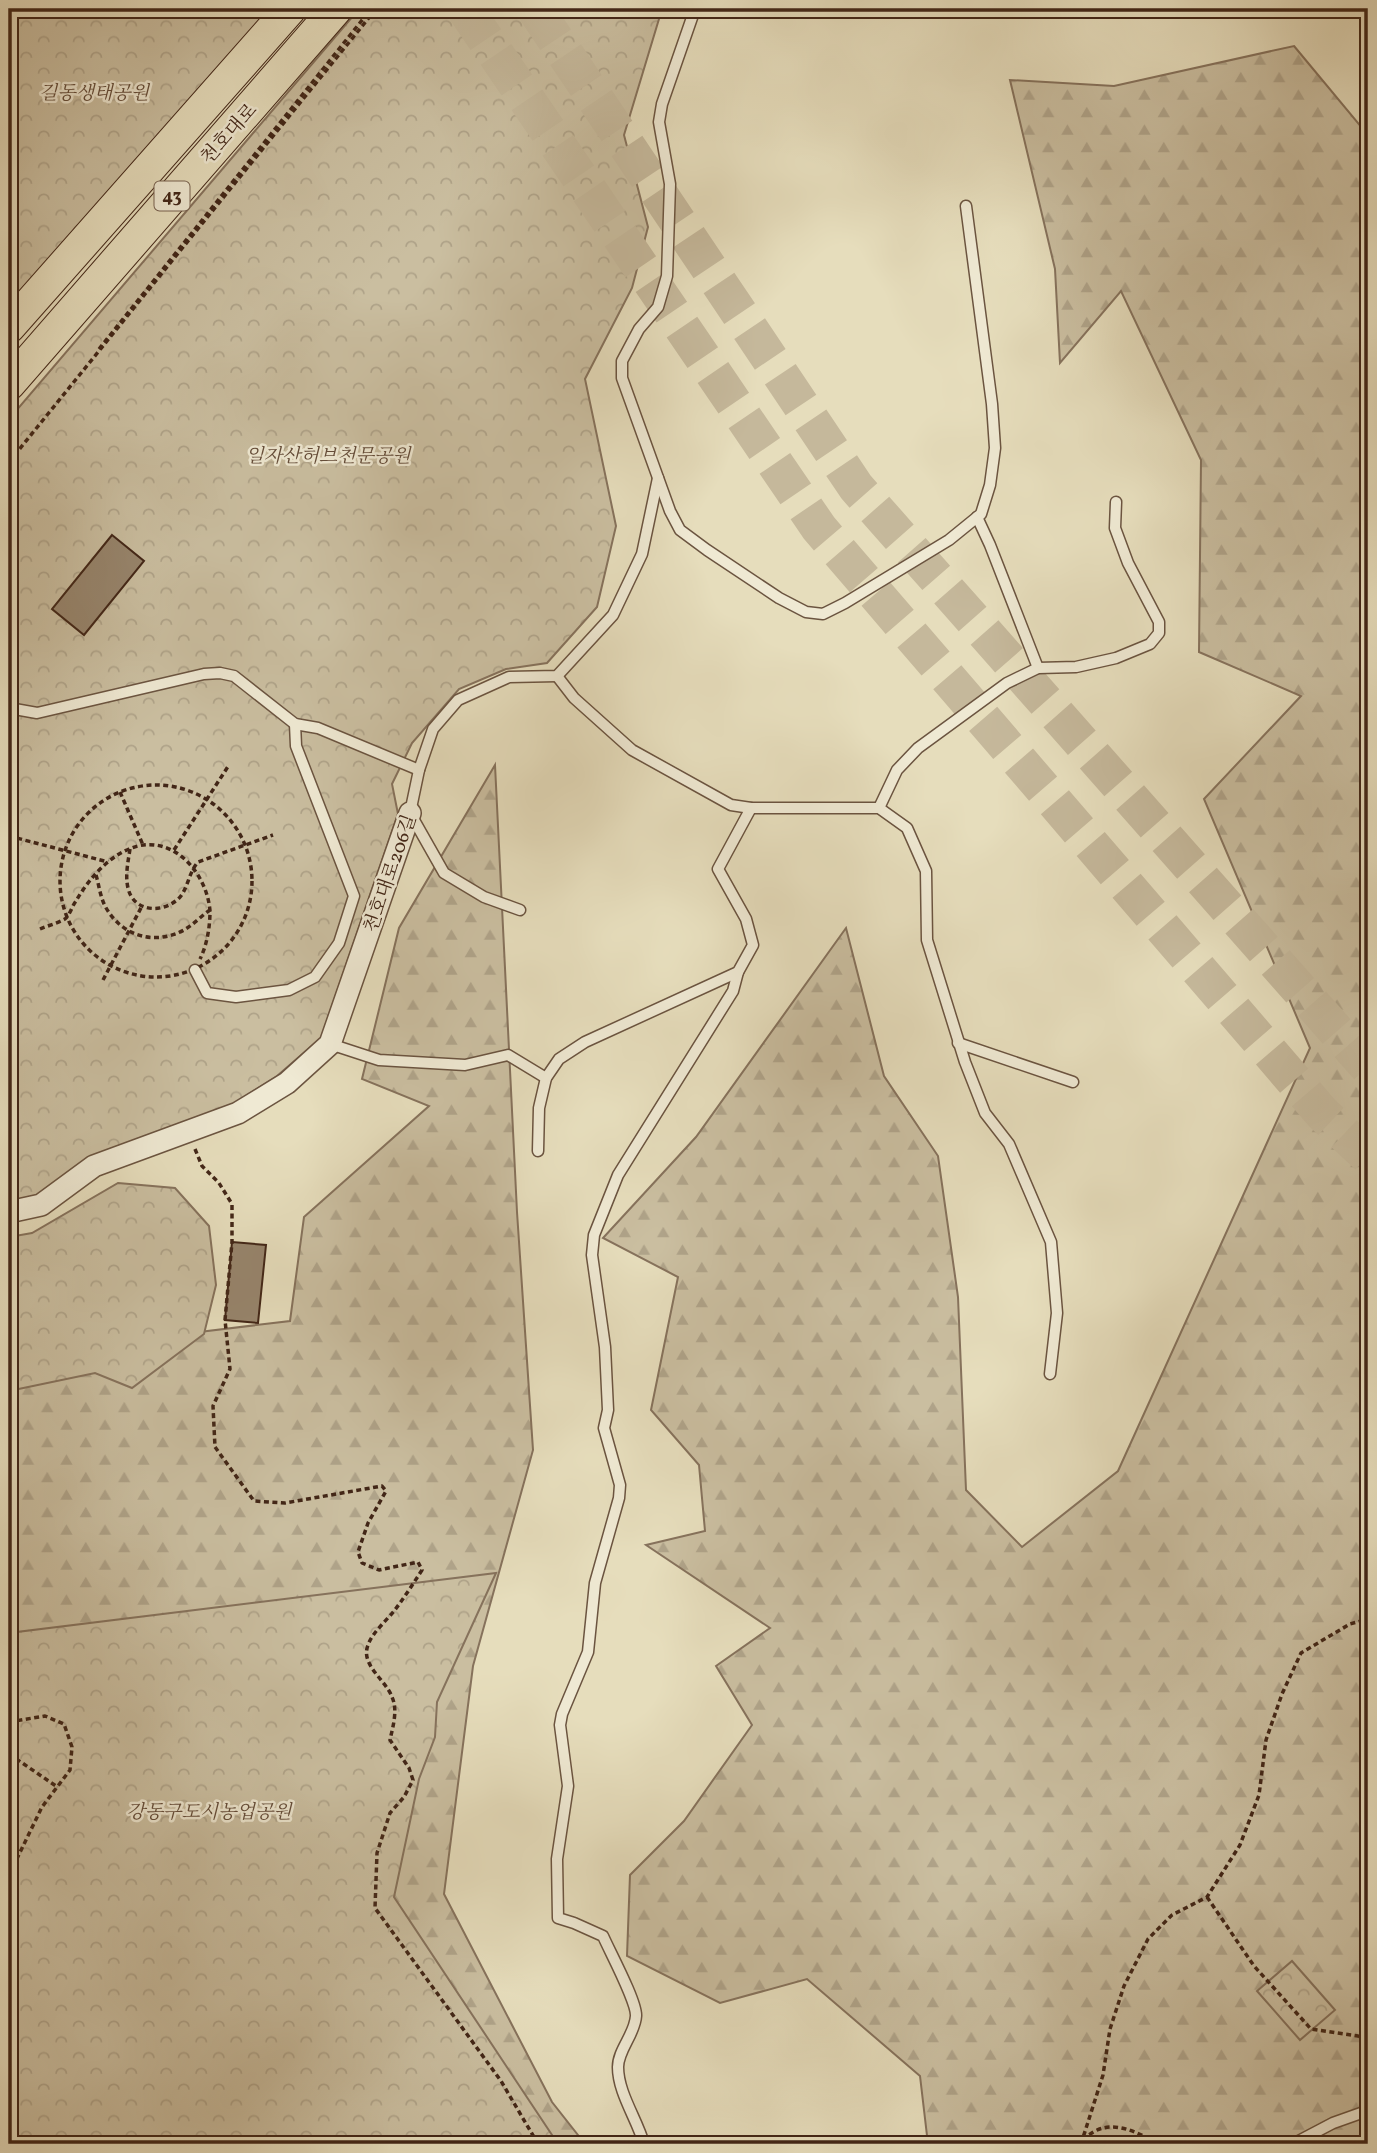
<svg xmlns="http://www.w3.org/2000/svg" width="1377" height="2153" font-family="Vollkorn,'Noto Serif KR',serif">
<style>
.forest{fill:url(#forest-firs);stroke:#86725c;stroke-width:2}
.park{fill:url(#park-crowns);stroke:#86725c;stroke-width:2}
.building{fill:#97856d;stroke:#422617;stroke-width:2}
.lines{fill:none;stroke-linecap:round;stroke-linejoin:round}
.highway-tunnel{stroke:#c5b89b;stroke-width:37;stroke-dasharray:37 18;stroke-linecap:butt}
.lane-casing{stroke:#6b5440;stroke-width:13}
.street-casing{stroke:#6b5440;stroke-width:24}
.primary-casing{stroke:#422617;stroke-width:34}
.path{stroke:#422617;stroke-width:3.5;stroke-dasharray:5 3.5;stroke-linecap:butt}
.lane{stroke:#efe9d3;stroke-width:10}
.street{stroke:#efe9d3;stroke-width:21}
.primary{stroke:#e6ddbc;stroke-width:32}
.labels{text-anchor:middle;stroke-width:5;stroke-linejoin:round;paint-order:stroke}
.shield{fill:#efe9d3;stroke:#76604f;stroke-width:2}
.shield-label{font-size:18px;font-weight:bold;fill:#422617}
.park-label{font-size:19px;font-style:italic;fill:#644c39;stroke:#efe9d3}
.street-label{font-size:19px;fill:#422617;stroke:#efe9d3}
</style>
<defs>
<pattern id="forest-firs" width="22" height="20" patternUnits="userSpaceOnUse" patternTransform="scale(1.75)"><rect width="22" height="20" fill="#cabea0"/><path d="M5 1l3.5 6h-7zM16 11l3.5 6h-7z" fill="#afa389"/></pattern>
<pattern id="park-crowns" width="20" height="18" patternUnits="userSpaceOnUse" patternTransform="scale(1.75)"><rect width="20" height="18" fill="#cabea0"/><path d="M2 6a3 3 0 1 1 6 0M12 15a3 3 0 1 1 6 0" fill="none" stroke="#afa389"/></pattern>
</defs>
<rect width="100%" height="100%" fill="#e6ddbc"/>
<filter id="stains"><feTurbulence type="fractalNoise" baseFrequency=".00286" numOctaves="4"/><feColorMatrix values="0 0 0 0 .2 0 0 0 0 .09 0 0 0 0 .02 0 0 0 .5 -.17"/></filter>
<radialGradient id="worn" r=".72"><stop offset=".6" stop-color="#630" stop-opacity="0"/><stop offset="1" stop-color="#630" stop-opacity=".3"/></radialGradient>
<g class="forest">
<polygon points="1294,46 1368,135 1368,2144 928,2144 920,2076 807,1979 720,2003 627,1956 630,1875 684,1821 752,1725 716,1666 770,1628 646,1545 705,1531 699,1465 651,1410 678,1277 603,1238 696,1137 846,928 884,1076 938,1156 958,1297 966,1490 1022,1547 1118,1471 1310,1048 1204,799 1301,696 1199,652 1201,460 1121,291 1060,363 1055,269 1010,80 1114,86"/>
<polygon points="495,765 517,1212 533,1450 473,1666 444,1894 552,2102 585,2144 9,2144 9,1374 191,1333 290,1321 304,1217 429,1106 362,1079 399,928"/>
</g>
<g class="park">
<polygon points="9,9 284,9 9,309"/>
<polygon points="359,9 662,9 624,135 648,227 632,288 585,379 616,526 597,607 547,663 506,669 459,689 412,743 392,784 398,814 321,1038 277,1076 230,1106 33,1200 9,1205 9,419"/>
<polygon points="118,1183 175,1188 209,1226 216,1285 204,1334 132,1388 95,1373 9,1391 9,1237 32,1233"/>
<polygon points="496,1573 437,1702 435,1737 419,1779 394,1897 558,2144 9,2144 9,1633"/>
<polygon points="1292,1961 1335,2010 1300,2040 1257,1991"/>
</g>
<g class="building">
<polygon points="112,535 144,561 84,635 52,609"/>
<polygon points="232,1242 266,1245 258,1323 225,1320"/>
</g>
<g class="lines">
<g class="highway-tunnel">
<polyline points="465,9 819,528 1322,1113 1368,1156"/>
<polyline points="535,9 856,487 1368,1067"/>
</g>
<defs>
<g id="lane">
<polyline points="695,9 662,104 659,122 670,184 667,276 658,307 639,329 622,361 622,378 670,511 680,530 707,550 779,598 806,612 823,614 845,603 949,540 981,514 990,485 995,448 992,404 966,206"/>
<polyline points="977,517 990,545 1038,668"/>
<polyline points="557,676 574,698 632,750 731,805 751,808 879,808 907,828 926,871 927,940 965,1062 985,1113 1009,1144 1051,1242 1057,1313 1050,1374"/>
<polyline points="9,708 37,713 204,674 220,673 234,676 295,724 318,728 419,770 410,813 444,873 484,897 520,910"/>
<polyline points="419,770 433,729 458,700 509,677 557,676 613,615 642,554 658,478"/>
<polyline points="879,808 897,770 918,748 1007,683 1038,668 1076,667 1116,658 1150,644 1159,633 1159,622 1128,563 1115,528 1116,502"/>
<polyline points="195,970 207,993 236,997 289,990 315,977 339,943 354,896 296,746 295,724"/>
<polyline points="958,1043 1073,1082"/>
<polyline points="330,1044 379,1060 465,1065 508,1055 546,1078"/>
<polyline points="538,1151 539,1108 546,1078 559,1059 585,1042 738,972 753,945 746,919 718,869 751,808"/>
<path d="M644 2144C637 2119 618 2093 618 2067 618 2050 635 2034 636 2016 637 2002 610 1952 603 1936L574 1923 558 1918 557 1859 568 1786 560 1725 562 1714 588 1652 595 1583 619 1498 620 1485 604 1428 608 1410 605 1347 592 1255 594 1235 618 1175 733 991 738 972"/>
<polyline points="1293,2144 1333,2123 1364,2112 1368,2113"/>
</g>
<polyline id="street" points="9,1212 41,1205 94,1166 238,1113 287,1083 330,1044 410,813"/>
<g id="primary">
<polyline points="9,327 290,9"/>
<polyline points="9,384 336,9"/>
</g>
</defs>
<use href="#lane" class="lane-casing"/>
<use href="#street" class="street-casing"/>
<use href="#primary" class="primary-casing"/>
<g class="path">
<polyline points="99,349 371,9"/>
<polyline points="9,462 376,9"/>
<circle cx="156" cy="881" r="96"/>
<polyline points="120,792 143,845"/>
<polyline points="9,836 108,862"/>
<path d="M130 849C128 862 125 876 128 888 133 911 160 914 177 900 188 891 188 873 198 862L273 835"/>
<polyline points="174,850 229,765"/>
<path d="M96 875C99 885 100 896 105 906 121 936 154 946 184 930 193 925 201 916 210 910"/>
<path d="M40 929C47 926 58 923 65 919 70 915 72 906 76 901 88 880 107 858 129 849 171 831 207 872 210 911 210 927 207 945 200 959"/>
<polyline points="103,980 142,906"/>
<path d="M195 1149 202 1166 219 1183 232 1204V1242L225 1320 230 1369 213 1406 215 1447 254 1501 285 1503 382 1486 386 1491 368 1523 358 1552 362 1563 379 1570 418 1562 422 1570C413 1584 404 1598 394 1611 386 1621 372 1633 368 1645 360 1665 386 1680 392 1697 398 1710 393 1726 390 1740L409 1768 413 1780 404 1797 390 1813 377 1853 375 1908 501 2081 538 2144"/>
<polyline points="9,1722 45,1716 64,1724 72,1747 70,1770 42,1807 9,1875"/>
<polyline points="9,1754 56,1786"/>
<polyline points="1207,1897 1254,1966 1311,2029 1358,2036 1368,2041"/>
<path d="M1075 2144C1082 2140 1088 2135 1095 2131 1117 2120 1139 2134 1160 2144"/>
<polyline points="1081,2144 1103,2075 1110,2029 1124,1986 1148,1939 1172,1915 1207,1897 1240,1845 1259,1795 1266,1740 1282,1694 1301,1653 1350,1624 1368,1619"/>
</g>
<use href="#lane" class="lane"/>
<use href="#street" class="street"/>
<use href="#primary" class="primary"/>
</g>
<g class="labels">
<rect class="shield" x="154.5" y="181.5" width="35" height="29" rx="5"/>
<g class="shield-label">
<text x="172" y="202">43</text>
</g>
<g class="park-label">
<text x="94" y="99">길동생태공원</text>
<text x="328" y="462">일자산허브천문공원</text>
<text x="209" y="1818">강동구도시농업공원</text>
</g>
<g class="street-label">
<text transform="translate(228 133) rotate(-48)" y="7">천호대로</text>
<text transform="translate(389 873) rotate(-71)" y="7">천호대로206길</text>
</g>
</g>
<rect width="1377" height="2153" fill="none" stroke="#e6ddbc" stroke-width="35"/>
<rect x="10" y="10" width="1356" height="2132" fill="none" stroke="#422617" stroke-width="3.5"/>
<rect x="18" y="18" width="1342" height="2118" fill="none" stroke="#422617" stroke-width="2"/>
<rect width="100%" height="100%" filter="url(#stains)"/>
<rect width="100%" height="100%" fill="url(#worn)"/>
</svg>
